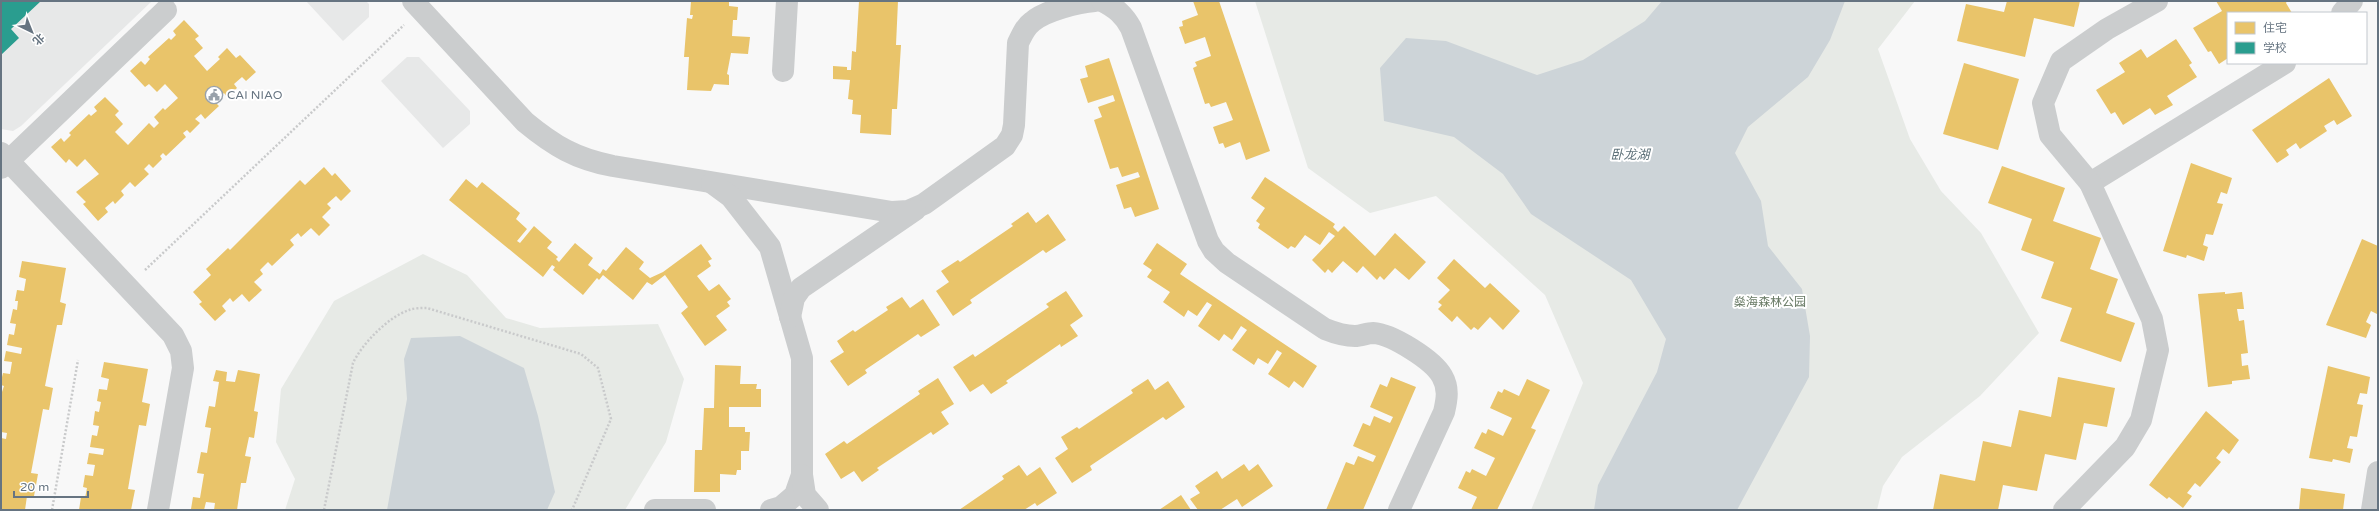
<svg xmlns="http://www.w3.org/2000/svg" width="2379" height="511" font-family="'Varela Round','Noto Sans SC',sans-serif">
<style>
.built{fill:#e7e8e8}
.green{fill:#e7eae6}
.water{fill:#cdd4d8}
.homes{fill:#e9c46a}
.schools{fill:#2a9d8f}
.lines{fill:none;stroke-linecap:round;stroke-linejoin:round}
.path{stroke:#c9cacb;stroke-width:2.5;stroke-dasharray:2 2;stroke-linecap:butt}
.minor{stroke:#cbcdce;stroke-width:22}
.labels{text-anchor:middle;stroke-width:4;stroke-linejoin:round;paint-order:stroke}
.poi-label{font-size:12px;fill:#667481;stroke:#fff;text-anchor:start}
.park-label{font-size:12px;fill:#677964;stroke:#fff}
.water-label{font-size:13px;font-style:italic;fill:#60737b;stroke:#fff}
</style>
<rect width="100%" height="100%" fill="#f8f8f8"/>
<g class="built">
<polygon points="1,1 152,1 21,126 13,131 1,129"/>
<polygon points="306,1 366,1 369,4 369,17 343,41"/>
<polygon points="407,57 419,57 470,111 470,124 443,148 381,81"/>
</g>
<g class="green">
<polygon points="1255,1 1915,1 1878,49 1910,139 1941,191 1981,233 2039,333 1980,396 1902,457 1883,486 1877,510 1531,510 1583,383 1545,295 1436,196 1370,213 1308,168"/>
<polygon points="423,254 467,275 506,318 540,328 658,324 684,379 666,442 625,510 285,510 295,479 276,442 281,389 334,301"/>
</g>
<g class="water">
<polygon points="1662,1 1845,1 1830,40 1808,77 1748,127 1735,153 1761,201 1768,246 1802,289 1810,336 1809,377 1737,510 1594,510 1598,485 1657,372 1666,339 1631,280 1531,214 1503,174 1454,137 1384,121 1380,68 1406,38 1446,41 1537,75 1583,60 1645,21"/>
<polygon points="460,336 524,368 538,416 555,492 547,510 387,510 407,399 404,359 411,338"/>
</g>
<g class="homes">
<polygon points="691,1 729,1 729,6 738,7 737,20 733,20 732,36 750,37 748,54 731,53 727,74 729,75 729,85 714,84 711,91 687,90 689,57 684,57 687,18 692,19 693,15 690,15"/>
<polygon points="859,1 898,1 896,45 901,45 897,109 892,109 891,135 860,133 861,115 852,114 853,100 848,99 850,80 833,79 833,66 847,67 847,70 851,70 852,51 856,52"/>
<polygon points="1193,1 1219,1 1270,151 1246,160 1240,142 1225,148 1223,143 1219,144 1213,127 1233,120 1226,102 1211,107 1209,103 1205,104 1193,68 1197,66 1195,62 1211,56 1205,37 1185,44 1179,27 1183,26 1182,21 1198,15"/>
<polygon points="2007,1 2080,1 2074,27 2034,18 2025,57 1957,41 1966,4 2004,12"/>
<polygon points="2216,1 2287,1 2286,3 2292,13 2228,13 2228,58 2219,64 2211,51 2208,52 2193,28 2222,11"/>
<polygon points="184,20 199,36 195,39 203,48 194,56 207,71 220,59 218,57 227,48 236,58 240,55 256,72 246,81 242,77 234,84 237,88 227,97 224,93 214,101 219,106 205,119 201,114 195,119 200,123 190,133 187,130 183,133 186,137 166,156 163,153 160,156 162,159 153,168 149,164 144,169 149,174 135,187 130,182 121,191 124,195 115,204 113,201 105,208 108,212 98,221 83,204 86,202 76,192 99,174 85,159 77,167 69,159 66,163 51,147 61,138 64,142 71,135 69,133 89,114 91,116 97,111 94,107 105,97 119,111 115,115 123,124 115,132 128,145 149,123 154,128 159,123 154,117 163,108 165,110 178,98 165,84 157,92 149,84 145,87 130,71 141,61 145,65 150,59 148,57 169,38 171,40 176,35 173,31"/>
<polygon points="2176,39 2192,63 2189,65 2197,77 2167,96 2173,105 2155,115 2150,108 2123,125 2115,112 2111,114 2096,90 2125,72 2119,63 2141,49 2147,58"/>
<polygon points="1109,58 1159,209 1135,217 1131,207 1124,209 1116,185 1140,177 1138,172 1122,177 1118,167 1110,169 1094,120 1102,117 1098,107 1115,101 1113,95 1088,103 1080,79 1088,77 1085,66"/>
<polygon points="1964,63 2019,79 1998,150 1943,134"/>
<polygon points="2329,78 2352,116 2337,125 2334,120 2324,126 2327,131 2300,149 2296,143 2286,150 2289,155 2277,163 2252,130"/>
<polygon points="2191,163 2232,178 2227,194 2221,192 2217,203 2223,204 2213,235 2206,234 2203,245 2208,247 2204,261 2187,255 2186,258 2163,251"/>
<polygon points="2002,166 2065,188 2053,221 2101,238 2090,269 2118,279 2106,313 2135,323 2121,362 2060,341 2072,308 2041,298 2054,262 2021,250 2032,219 1988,203"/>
<polygon points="324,167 332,176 335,173 351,191 341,201 336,196 327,204 331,208 322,217 330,225 319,236 311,228 301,237 298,233 290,240 294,245 272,266 268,262 260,270 263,274 254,282 262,290 249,302 242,294 233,302 230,298 222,306 226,311 215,321 199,304 202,302 193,292 211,275 206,269 228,248 230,250 300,180 305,185"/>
<polygon points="1265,177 1335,224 1333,227 1338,232 1344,226 1375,256 1395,233 1426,262 1409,280 1395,268 1384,280 1380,276 1377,280 1363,266 1357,273 1343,261 1332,273 1328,269 1325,273 1312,260 1335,236 1329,232 1320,245 1305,235 1295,248 1291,246 1288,249 1258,228 1260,224 1256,221 1265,208 1251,198"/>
<polygon points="466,179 477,188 482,182 520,213 516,219 527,229 517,241 520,243 534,226 552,242 547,248 558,257 556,259 559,262 575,243 593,258 588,265 600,274 603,269 606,271 626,247 644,262 639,269 650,278 663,272 701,244 712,259 708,261 711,266 697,276 709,291 719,284 731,299 727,302 730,306 716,316 727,330 705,346 681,313 688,307 665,275 652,285 647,282 633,300 603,275 599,280 597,278 583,295 553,270 555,267 552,265 543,277 449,200"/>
<polygon points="1028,212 1036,223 1048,214 1066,240 1046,253 1043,250 970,300 972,303 953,316 936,291 949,282 941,271 958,260 960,262 1013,226 1011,224"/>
<polygon points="2362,239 2378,246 2378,311 2377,314 2371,311 2366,322 2371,325 2366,338 2326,325"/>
<polygon points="1157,243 1187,264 1180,274 1317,366 1303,388 1294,381 1289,388 1268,374 1282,353 1277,350 1268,364 1258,358 1254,365 1232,350 1247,330 1241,326 1232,340 1224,334 1219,341 1198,326 1212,305 1207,302 1197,316 1188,310 1184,317 1163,302 1170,292 1147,277 1152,270 1143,264"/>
<polygon points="1454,259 1485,288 1490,283 1520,311 1503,330 1490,317 1478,330 1474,327 1471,330 1457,316 1452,322 1438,309 1442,305 1438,302 1450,290 1437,278"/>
<polygon points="22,261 66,268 60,302 66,304 62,325 57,325 45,386 53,388 49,410 43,409 31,473 38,474 34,496 27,496 25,510 1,510 1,438 6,439 7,433 1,432 1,395 4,386 1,385 1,381 3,373 10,374 12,362 4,361 6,351 21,354 22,348 7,345 9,334 14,335 16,324 10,323 13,309 17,310 18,301 15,301 17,290 24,291 26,279 19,277"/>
<polygon points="1066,291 1083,316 1070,325 1078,336 1061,347 1060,344 1006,381 1008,383 991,394 983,384 970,392 953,367 973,354 975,357 1049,307 1046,304"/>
<polygon points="2225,292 2225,294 2242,292 2244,309 2237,309 2239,321 2244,320 2248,353 2241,354 2242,366 2248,365 2250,379 2232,381 2232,384 2208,387 2198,294"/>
<polygon points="902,297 910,308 923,299 940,325 921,337 918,334 865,370 867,373 848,386 830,361 844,352 837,341 853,330 855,332 888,310 886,307"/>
<polygon points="104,362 148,369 142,402 150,404 146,426 139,425 128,489 135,490 131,510 79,510 81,497 85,498 87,488 83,487 85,475 93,476 95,465 87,464 89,453 103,455 104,449 90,447 92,435 97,436 99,426 93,425 95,411 99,412 101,402 97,401 99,389 107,390 109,379 101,377"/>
<polygon points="715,365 741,366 740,384 757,384 756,389 761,389 761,407 729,407 729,427 745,427 745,432 750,432 749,451 741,451 741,470 737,470 736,475 720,474 720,492 694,492 695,450 702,450 704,408 714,408"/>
<polygon points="2328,366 2370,377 2367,394 2360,393 2357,404 2363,405 2357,437 2350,436 2347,448 2353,449 2350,463 2333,459 2332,462 2309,458"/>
<polygon points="216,370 227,372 226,381 235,382 238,370 260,374 254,411 258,412 254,438 249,437 245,456 251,457 246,483 241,483 237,510 214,510 215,503 206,502 204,510 191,509 193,497 200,498 204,474 197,473 201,452 207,453 211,428 205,427 209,406 215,407 219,382 213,381"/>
<polygon points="1391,377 1416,387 1363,510 1326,510 1346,462 1354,465 1358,456 1373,462 1376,456 1353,446 1363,423 1370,426 1374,416 1390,423 1393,417 1370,407 1380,384 1387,387"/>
<polygon points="2058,377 2115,388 2107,427 2084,423 2076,460 2045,454 2037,491 2003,485 1998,510 1933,510 1940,474 1975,481 1983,441 2011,447 2019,410 2051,417"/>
<polygon points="938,378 954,404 941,412 949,424 933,435 931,432 877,468 879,470 862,482 854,471 841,479 825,454 844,441 847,444 920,394 918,391"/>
<polygon points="1148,379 1155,390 1168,381 1185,407 1166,420 1163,417 1090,466 1092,470 1072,483 1055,458 1068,449 1061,437 1077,427 1079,429 1133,393 1131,390"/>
<polygon points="1527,379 1550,390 1531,428 1536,430 1497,510 1471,510 1477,497 1458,488 1466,471 1470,473 1472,469 1486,476 1495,458 1474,448 1482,432 1486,434 1488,429 1503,436 1512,418 1490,408 1498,391 1502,393 1504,389 1519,396"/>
<polygon points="2206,411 2239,440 2229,454 2223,449 2216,458 2221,462 2200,487 2195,483 2187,493 2192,496 2183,508 2169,497 2167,499 2149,485"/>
<polygon points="1244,464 1249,471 1258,464 1273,486 1242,507 1237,499 1220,510 1198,510 1190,499 1200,493 1195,486 1217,471 1222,479"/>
<polygon points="1019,465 1027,476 1040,467 1057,493 1037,506 1035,503 1024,510 959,510 1004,479 1002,476"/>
<polygon points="2301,488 2345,494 2343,510 2299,510"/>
<polygon points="1181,495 1191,510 1159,510"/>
</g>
<polygon class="schools" points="1,1 41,1 11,29 19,38 1,55"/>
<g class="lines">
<g class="path">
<polyline points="145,270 404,25"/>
<polyline points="52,510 78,360"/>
<path d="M324 510 353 363C362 344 388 317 409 310 414 308 421 308 427 308L581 354 598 368 611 419 572 510"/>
</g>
<g class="minor">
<path d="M413 1 525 122C554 146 576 159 613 166L892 212 908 211 924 204 1005 146 1012 135 1014 125 1018 43C1022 35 1025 27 1032 22 1044 11 1079 2 1095 1"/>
<path d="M1102 1C1116 8 1124 15 1131 28L1208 241 1214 251 1227 263 1325 329C1335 333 1344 336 1355 336 1361 336 1367 333 1373 333 1392 334 1433 360 1442 376 1449 388 1447 399 1444 412L1399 510"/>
<polyline points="2342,13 2352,1"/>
<polyline points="783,71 787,1"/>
<polyline points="1,153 173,335 181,351 183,368 158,510"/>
<polyline points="1,168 166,10"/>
<polyline points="712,183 731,197 770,247 802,358 802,475 795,495 781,507 771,510"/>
<polyline points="2090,183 2285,63"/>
<polyline points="790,317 794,298 801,288 915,210"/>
<polyline points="802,475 805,495 818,510"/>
<polyline points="655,510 705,510"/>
<polyline points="2064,510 2125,447 2141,420 2158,350 2152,319 2090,183 2050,135 2043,103 2061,61 2107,29 2157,1"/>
<polyline points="2372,510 2378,472"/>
</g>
</g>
<defs>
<symbol id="civic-ring" viewBox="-11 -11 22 22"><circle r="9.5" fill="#fff" stroke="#99a2ab" stroke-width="1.5"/><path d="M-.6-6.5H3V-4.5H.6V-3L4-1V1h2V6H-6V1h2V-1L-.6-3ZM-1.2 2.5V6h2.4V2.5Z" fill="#99a2ab"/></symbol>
</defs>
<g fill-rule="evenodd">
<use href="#civic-ring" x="204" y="85" width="20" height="20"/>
</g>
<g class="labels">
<g class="poi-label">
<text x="227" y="99">CAI NIAO</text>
</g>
<g class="park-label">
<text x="1770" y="306">燊海森林公园</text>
</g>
<g class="water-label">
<text x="1630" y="159">卧龙湖</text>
</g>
</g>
<rect width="2379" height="511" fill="none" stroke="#667481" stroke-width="4"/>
<rect x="2227" y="12" width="140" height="52" fill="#ffffff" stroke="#c2c7cd"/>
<rect x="2235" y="22" width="20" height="12" fill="#e9c46a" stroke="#c2c7cd"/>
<text x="2263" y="32" font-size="12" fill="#667481">住宅</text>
<rect x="2235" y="42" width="20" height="12" fill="#2a9d8f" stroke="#c2c7cd"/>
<text x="2263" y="52" font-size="12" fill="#667481">学校</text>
<g transform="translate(32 32) rotate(137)" stroke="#ffffff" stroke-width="3" paint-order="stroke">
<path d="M0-3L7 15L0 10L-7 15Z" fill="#667481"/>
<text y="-6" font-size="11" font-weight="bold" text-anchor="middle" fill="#667481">北</text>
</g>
<path d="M14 491v6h74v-6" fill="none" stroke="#667481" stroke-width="2"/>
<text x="20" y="491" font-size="12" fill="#667481" stroke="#ffffff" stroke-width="3" paint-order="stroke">20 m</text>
</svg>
